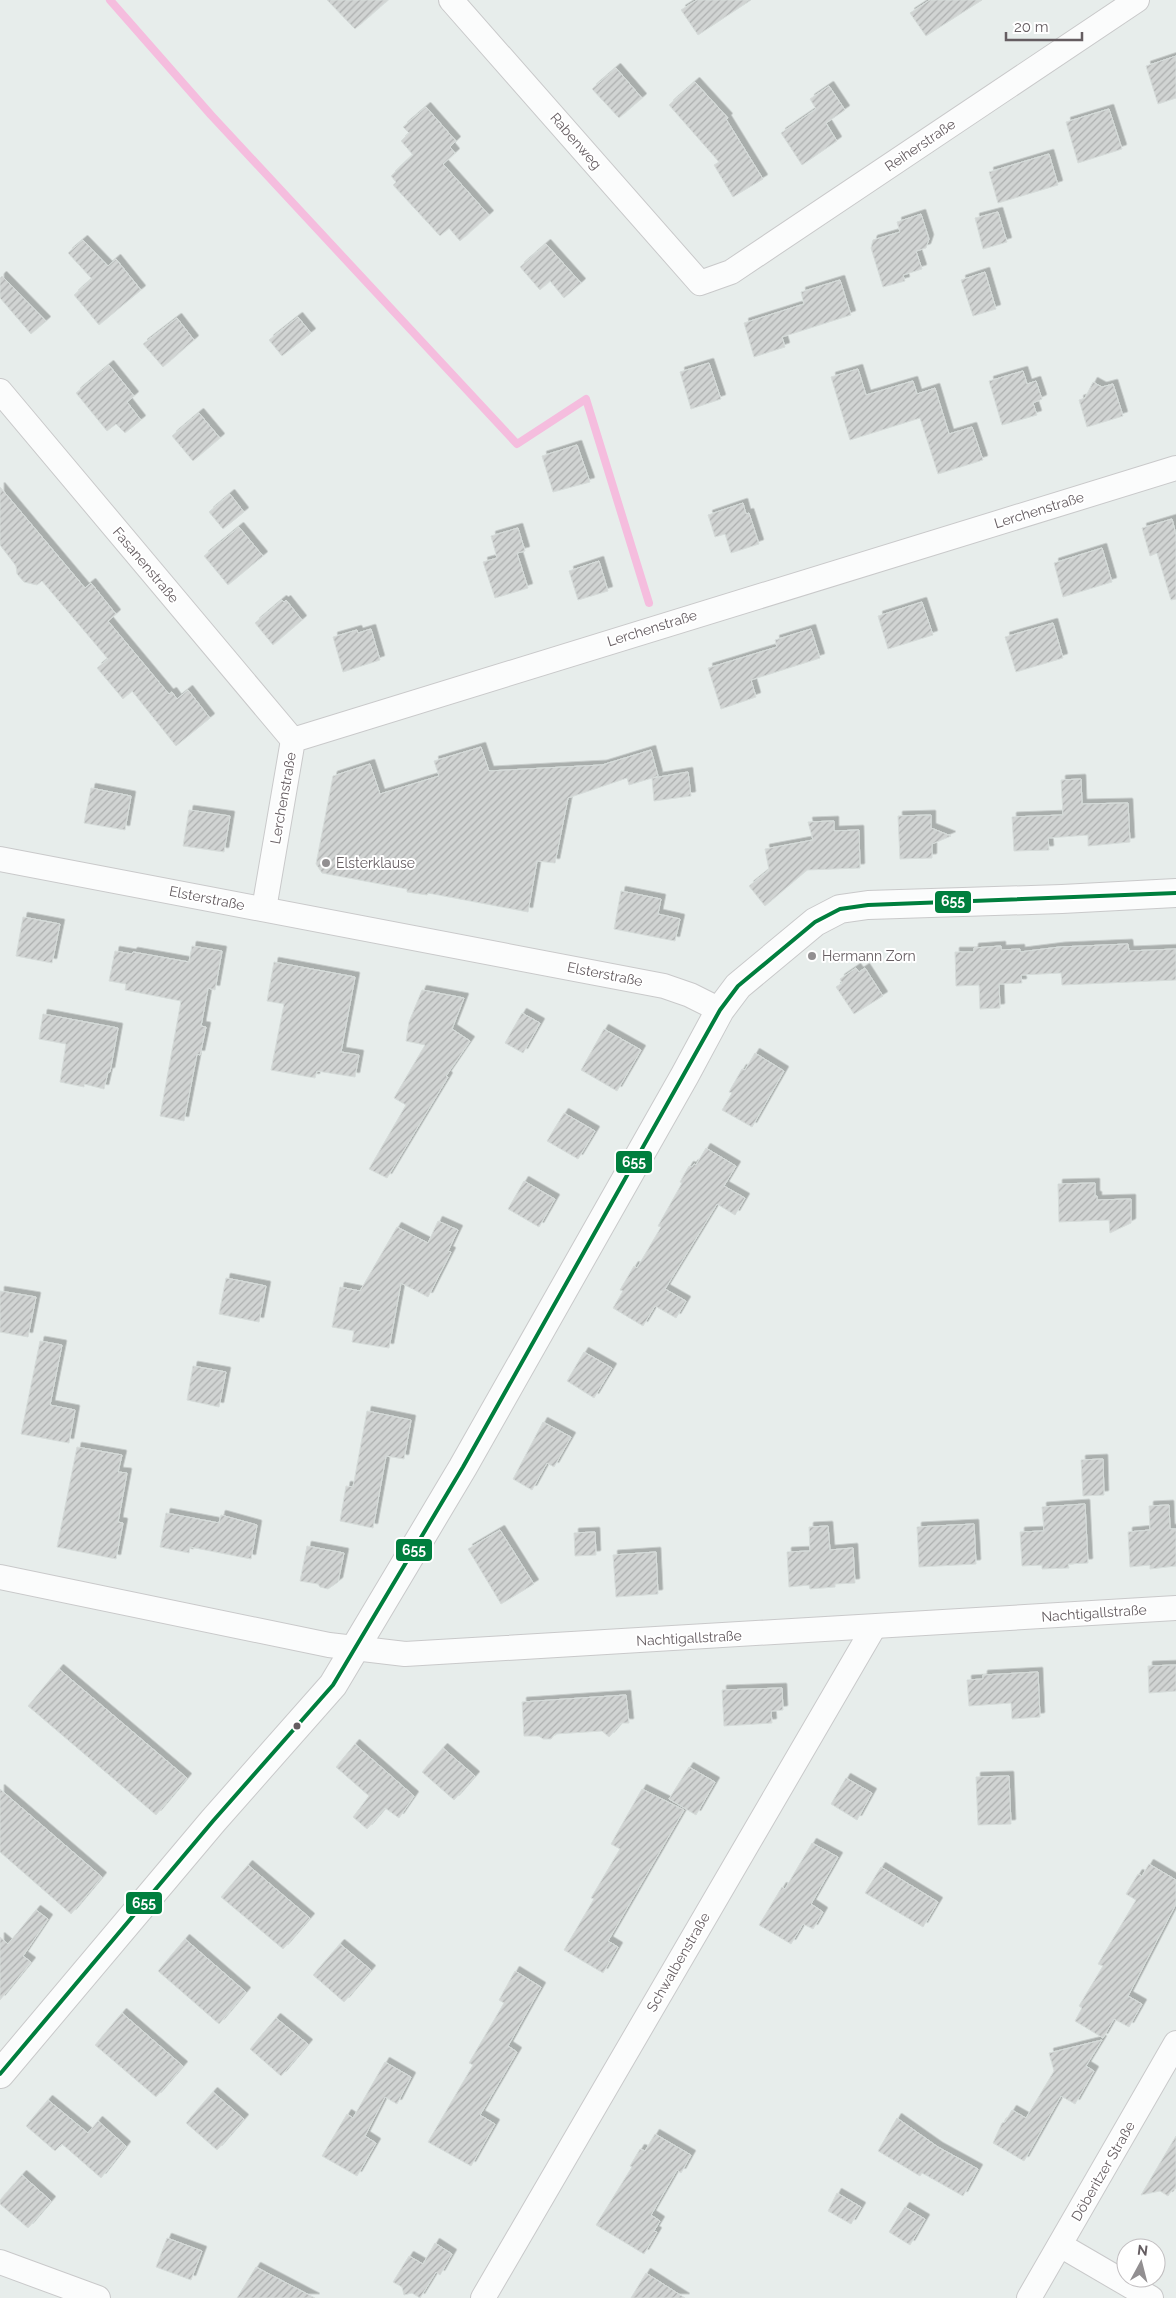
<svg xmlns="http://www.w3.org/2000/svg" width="1176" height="2298" font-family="Raleway,sans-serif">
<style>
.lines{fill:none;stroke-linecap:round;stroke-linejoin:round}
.stream{stroke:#f5bdde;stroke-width:8}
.building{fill:url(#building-hatch);stroke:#d6dcda;filter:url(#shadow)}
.minor-casing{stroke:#c9c9ca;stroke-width:26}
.tertiary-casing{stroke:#c9c9ca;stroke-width:30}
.minor{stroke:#fbfcfc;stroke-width:24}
.tertiary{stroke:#fbfcfc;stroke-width:28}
.bus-1-casing{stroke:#fff;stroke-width:8}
.bus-1{stroke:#007f3e;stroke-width:4}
.poi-dot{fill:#928f91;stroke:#fff;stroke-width:2}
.bus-dot{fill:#655d61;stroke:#fff;stroke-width:2}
.labels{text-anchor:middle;stroke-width:4;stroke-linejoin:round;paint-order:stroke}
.street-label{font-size:14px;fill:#655d61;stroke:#fff}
.poi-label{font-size:14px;fill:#655d61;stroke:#fff;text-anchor:start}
.line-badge{stroke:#fff;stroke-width:2}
.badge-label{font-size:14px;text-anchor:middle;font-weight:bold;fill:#fff}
</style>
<defs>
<pattern id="building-hatch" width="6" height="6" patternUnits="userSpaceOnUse" patternTransform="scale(1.25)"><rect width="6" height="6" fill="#d1d4d3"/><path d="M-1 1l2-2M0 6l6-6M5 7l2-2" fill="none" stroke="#adafaf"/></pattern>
<filter id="shadow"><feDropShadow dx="4.5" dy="-4.5" stdDeviation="0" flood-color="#0004"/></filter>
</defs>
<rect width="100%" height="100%" fill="#e7edeb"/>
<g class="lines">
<polyline class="stream" points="110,0 211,115 517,444 586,399 649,603"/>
</g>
<g class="building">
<polygon points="327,0 388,0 355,29"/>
<polygon points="697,0 751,0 698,35 681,10"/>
<polygon points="930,0 982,0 926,36 910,13"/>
<polygon points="1176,56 1176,98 1158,104 1146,66"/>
<polygon points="616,68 642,98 619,118 592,89"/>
<polygon points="695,82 728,118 726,119 763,179 733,197 714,165 719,162 669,105"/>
<polygon points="829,86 845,110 826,123 837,141 802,165 781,133 816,109 810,99"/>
<polygon points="426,107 456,141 450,147 455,153 443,164 489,215 460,241 449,228 440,236 393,185 396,182 391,176 413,155 401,141 409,133 403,127"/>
<polygon points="1109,109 1122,149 1078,163 1066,122"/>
<polygon points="1049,154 1058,185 998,203 989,172"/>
<polygon points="998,212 1007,242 983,249 975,218"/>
<polygon points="921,214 929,239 926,248 916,251 922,269 903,275 905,281 883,287 871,248 873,240 900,232 897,222"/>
<polygon points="83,240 108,266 116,259 141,290 99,325 74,295 92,279 68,253"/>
<polygon points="546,244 581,283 564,298 550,281 540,290 520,267"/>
<polygon points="985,272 996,309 973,316 961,280"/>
<polygon points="2,276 46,321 31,334 0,298 0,278"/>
<polygon points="840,280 851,315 782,337 785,347 754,357 744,323 804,304 801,292"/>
<polygon points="298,317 311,333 282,356 269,340"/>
<polygon points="177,318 194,340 163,367 143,344"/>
<polygon points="709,363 721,399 691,409 680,372"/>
<polygon points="109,365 134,396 127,402 141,420 125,433 116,424 107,431 76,393"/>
<polygon points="858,369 866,395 913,381 917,394 935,388 949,434 972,427 983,460 938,474 920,418 850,440 831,377"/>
<polygon points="1023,371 1027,384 1036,381 1042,399 1033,403 1037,415 1002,425 989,381"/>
<polygon points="1093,382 1102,387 1113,384 1123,416 1087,427 1079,400 1085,398"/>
<polygon points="199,413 220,438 193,461 172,436"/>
<polygon points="577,445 590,482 553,492 542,456"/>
<polygon points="0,487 85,588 91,583 116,614 108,621 169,694 172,692 177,699 188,690 210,718 176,746 132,691 123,699 97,668 108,659 42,581 37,585 24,582 17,574 16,566 0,545"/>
<polygon points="230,494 244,512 223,529 209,512"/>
<polygon points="743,503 746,514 749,513 759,544 731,553 725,534 715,537 708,515"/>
<polygon points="1172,519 1176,535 1176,599 1171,600 1157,553 1150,556 1142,528"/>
<polygon points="239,527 263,556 228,585 204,556"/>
<polygon points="518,528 525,551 517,553 528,588 495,598 483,562 497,558 491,536"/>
<polygon points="1102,548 1112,582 1063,597 1054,563"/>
<polygon points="599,561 608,591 578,600 569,571"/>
<polygon points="282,600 284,602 286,600 302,620 273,645 255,623"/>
<polygon points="922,602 933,635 888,649 878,616"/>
<polygon points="1053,623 1063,658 1016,672 1005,637"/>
<polygon points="371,629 380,660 343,672 333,637 357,630 358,633"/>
<polygon points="811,629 820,658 751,680 756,697 721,709 708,668 777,647 775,640"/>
<polygon points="481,747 489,771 602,765 651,750 658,776 653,778 688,772 691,796 654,801 652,778 629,785 627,778 568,798 555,863 537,861 528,912 428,893 427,895 407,892 407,889 322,873 316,864 333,776 370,764 380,794 439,776 434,761"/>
<polygon points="1081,779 1082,804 1128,803 1130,842 1088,846 1088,835 1048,838 1049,850 1014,851 1012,817 1063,815 1061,780"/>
<polygon points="91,788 131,796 125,830 84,823"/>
<polygon points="189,810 230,816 224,852 183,846"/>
<polygon points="931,815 931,828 951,836 932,844 932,858 900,859 898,816"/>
<polygon points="834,821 834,831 859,830 860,868 807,870 765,906 749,886 769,870 765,849 813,840 808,822"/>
<polygon points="621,891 661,899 658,914 680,919 675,941 614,929"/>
<polygon points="23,917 60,924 52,963 16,956"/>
<polygon points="1128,944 1129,951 1176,949 1176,980 1062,985 1061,973 1021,975 1022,983 999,984 1000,1008 980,1009 979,985 956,986 955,952 974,952 974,948 1001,946 1001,950 1020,949 1020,952 1060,947"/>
<polygon points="192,946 222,951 215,990 208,988 201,1026 206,1027 200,1055 197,1054 184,1121 160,1116 181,1001 125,990 126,984 109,981 115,951 132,954 133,952 189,962"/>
<polygon points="274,962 355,977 341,1052 359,1055 355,1077 317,1071 315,1078 271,1070 284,1004 267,1001"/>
<polygon points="856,968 859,972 865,968 883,996 854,1014 836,987 842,983 840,979"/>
<polygon points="422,990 464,998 452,1029 470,1041 446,1076 448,1077 387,1178 369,1169 406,1105 394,1098 425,1045 406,1041 409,1022"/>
<polygon points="522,1013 540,1023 523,1053 505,1043"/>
<polygon points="43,1014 118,1028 110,1072 108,1072 104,1089 84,1084 84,1087 60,1082 66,1044 39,1039"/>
<polygon points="604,1029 641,1050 617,1091 581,1070"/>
<polygon points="755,1053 784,1071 752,1127 722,1110 732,1093 729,1092 742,1069 745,1070"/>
<polygon points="564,1113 595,1131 578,1159 547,1141"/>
<polygon points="706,1148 736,1166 724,1186 745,1198 735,1215 717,1204 665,1289 686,1301 676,1318 655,1306 643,1326 613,1308 623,1291 620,1290 634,1266 637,1268 661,1227 658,1226 682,1183 680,1182 689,1166 692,1167 694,1164 696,1165"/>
<polygon points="524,1181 555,1199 539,1227 508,1209"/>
<polygon points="1095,1183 1095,1196 1097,1196 1097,1200 1131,1199 1131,1223 1110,1233 1109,1220 1059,1222 1058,1184"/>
<polygon points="438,1221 458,1230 448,1251 451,1252 428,1297 401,1283 389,1348 352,1342 354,1331 332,1327 340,1287 360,1291 397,1227 428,1243"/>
<polygon points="226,1278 266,1286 259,1322 219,1314"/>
<polygon points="0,1291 36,1297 28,1337 0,1332"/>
<polygon points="40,1341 62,1345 50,1405 75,1410 69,1443 21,1434"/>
<polygon points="584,1352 612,1368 594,1398 567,1381"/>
<polygon points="193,1366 226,1372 219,1407 187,1400"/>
<polygon points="367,1411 411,1420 404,1459 386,1456 373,1528 340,1521 346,1486 353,1487"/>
<polygon points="543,1422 571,1437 554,1467 547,1463 532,1490 513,1479"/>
<polygon points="77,1447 122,1455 118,1472 127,1473 118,1522 123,1523 116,1559 57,1547"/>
<polygon points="1103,1459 1104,1495 1083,1496 1081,1460"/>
<polygon points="1085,1504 1088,1563 1068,1564 1069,1568 1042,1569 1042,1565 1022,1566 1020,1532 1044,1531 1042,1507"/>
<polygon points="1169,1505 1170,1529 1176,1529 1176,1566 1150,1569 1150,1565 1130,1567 1128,1532 1150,1530 1149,1506"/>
<polygon points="166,1513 219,1523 221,1515 257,1525 251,1559 190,1547 189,1553 160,1547"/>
<polygon points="974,1524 976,1564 919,1567 917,1527"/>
<polygon points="828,1526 830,1550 853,1548 855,1583 835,1584 835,1587 810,1589 809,1585 789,1587 787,1552 810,1551 809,1527"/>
<polygon points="500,1530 534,1584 501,1604 468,1549"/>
<polygon points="595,1532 596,1555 575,1556 574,1533"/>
<polygon points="307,1546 344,1553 338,1582 328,1589 320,1587 318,1584 300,1581"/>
<polygon points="656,1552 658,1594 616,1597 613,1555"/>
<polygon points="1176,1665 1176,1691 1149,1693 1148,1666"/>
<polygon points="59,1669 187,1778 156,1815 28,1706"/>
<polygon points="1038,1672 1040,1717 1012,1719 1011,1703 969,1706 967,1680 983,1679 983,1675"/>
<polygon points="782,1688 783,1710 771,1711 772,1723 724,1726 722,1690"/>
<polygon points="626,1695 629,1723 621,1723 609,1737 602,1731 555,1734 551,1739 543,1739 539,1736 524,1736 522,1702"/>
<polygon points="355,1744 414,1796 399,1818 385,1808 367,1829 353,1817 369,1796 336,1767"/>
<polygon points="443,1748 475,1776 454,1800 422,1772"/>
<polygon points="689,1767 715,1782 696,1815 669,1799"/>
<polygon points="1009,1776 1011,1824 978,1825 976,1777"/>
<polygon points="846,1778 872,1793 857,1820 831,1804"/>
<polygon points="0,1789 102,1877 71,1914 0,1852"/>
<polygon points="642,1789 684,1810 608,1941 618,1947 603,1973 564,1950 594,1899 591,1898 620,1849 611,1844"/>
<polygon points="812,1843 838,1857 811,1904 823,1912 813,1929 803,1924 791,1944 759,1925 782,1887 785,1889"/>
<polygon points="1149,1864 1176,1880 1176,1904 1128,1996 1142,2004 1129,2027 1114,2019 1103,2038 1075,2021 1082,2008 1079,2006 1103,1966 1098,1964 1136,1900 1126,1894 1138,1874 1142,1876"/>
<polygon points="248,1865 310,1918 283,1949 221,1897"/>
<polygon points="881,1867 938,1902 923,1927 865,1893"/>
<polygon points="36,1910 48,1919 23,1956 31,1962 0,2000 0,1937 8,1944"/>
<polygon points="185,1939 246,1992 219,2024 158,1971"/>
<polygon points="340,1944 371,1970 344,2002 313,1975"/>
<polygon points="515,1971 541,1987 508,2046 517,2052 480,2115 495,2124 471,2166 428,2142 473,2065 469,2063 504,2003 499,2000"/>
<polygon points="122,2013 183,2066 156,2097 95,2045"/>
<polygon points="276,2018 308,2044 281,2076 250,2049"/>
<polygon points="1102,2040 1086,2066 1094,2071 1075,2104 1061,2096 1024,2161 993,2143 1002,2123 1005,2122 1012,2110 1026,2118 1054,2071 1049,2053"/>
<polygon points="385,2062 411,2077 397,2104 385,2097 365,2136 376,2143 357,2176 322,2156 347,2114 353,2118"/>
<polygon points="213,2092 244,2119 217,2150 186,2123"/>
<polygon points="48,2100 88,2133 98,2121 126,2146 101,2178 62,2144 55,2151 26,2126"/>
<polygon points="897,2118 938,2147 978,2169 963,2196 922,2173 920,2176 878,2151"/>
<polygon points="655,2134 691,2155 681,2173 677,2170 651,2215 660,2221 654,2231 657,2232 644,2254 596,2225 632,2167 630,2166 640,2149 645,2151"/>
<polygon points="1176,2136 1176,2188 1172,2190 1168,2196 1160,2191 1141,2195"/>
<polygon points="22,2175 51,2201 28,2228 0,2204 0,2200"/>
<polygon points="837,2193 861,2207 851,2224 828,2211"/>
<polygon points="905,2207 925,2219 910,2245 889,2232"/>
<polygon points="167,2238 202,2251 191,2280 156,2267"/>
<polygon points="435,2243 452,2254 440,2275 436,2272 420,2298 412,2293 404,2295 402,2287 393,2282 409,2256 423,2264"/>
<polygon points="256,2267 315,2298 237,2298"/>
<polygon points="646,2273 685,2298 631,2298"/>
</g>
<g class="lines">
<defs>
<g id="minor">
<polyline points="451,0 700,283 731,272 1137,0"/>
<polyline points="0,391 293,740"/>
<polyline points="0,859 664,986 690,995 720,1010"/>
<polyline points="264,909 293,740 1176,468"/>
<polyline points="0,1577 329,1645 405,1654 1176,1608"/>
<polyline points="1060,2245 1151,2298"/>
<polyline points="0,2262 98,2298"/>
<polyline points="483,2298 874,1627"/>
<polyline points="1029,2298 1176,2043"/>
</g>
<polyline id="tertiary" points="0,2074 213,1821 333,1685 463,1467 685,1075 720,1010 738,986 815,922 840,909 868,905 1062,899 1176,893"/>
</defs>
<use href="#minor" class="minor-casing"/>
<use href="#tertiary" class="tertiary-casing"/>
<use href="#minor" class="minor"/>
<use href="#tertiary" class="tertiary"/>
<defs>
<polyline id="bus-1" points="0,2074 213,1821 333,1685 463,1467 720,1010 738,986 815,922 840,909 868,905 1176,893"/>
</defs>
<use href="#bus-1" class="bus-1-casing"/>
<use href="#bus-1" class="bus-1"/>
</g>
<g class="poi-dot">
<circle cx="326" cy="863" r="5"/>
<circle cx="812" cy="956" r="5"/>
</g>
<circle class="bus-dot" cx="297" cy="1726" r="4.5"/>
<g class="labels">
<g class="street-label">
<text transform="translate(576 141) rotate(49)" y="5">Rabenweg</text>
<text transform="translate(920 145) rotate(-34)" y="5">Reiherstraße</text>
<text transform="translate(1039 510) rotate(-17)" y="5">Lerchenstraße</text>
<text transform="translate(146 565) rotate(50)" y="5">Fasanenstraße</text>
<text transform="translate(652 628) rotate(-17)" y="5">Lerchenstraße</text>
<text transform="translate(283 798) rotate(-80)" y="5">Lerchenstraße</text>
<text transform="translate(207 898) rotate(11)" y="5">Elsterstraße</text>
<text transform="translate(605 974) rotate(11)" y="5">Elsterstraße</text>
<text transform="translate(1094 1613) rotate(-4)" y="5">Nachtigallstraße</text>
<text transform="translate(689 1638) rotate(-3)" y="5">Nachtigallstraße</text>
<text transform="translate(678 1962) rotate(-60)" y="5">Schwalbenstraße</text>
<text transform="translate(1103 2171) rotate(-60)" y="5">Döberitzer Straße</text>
</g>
<g class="poi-label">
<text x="336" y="868">Elsterklause</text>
<text x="822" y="961">Hermann Zorn</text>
</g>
</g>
<g class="line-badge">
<rect x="934" y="890" width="38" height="24" rx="5" fill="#007f3e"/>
<rect x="615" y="1150" width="38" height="24" rx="5" fill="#007f3e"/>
<rect x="395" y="1538" width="38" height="24" rx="5" fill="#007f3e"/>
<rect x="125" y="1891" width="38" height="24" rx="5" fill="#007f3e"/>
</g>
<g class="badge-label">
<text x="953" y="906">655</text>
<text x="634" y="1167">655</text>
<text x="414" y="1555">655</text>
<text x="144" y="1908">655</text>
</g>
<g transform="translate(1141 2263) rotate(7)"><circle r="24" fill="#ffffff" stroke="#c1bec0"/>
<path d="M0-4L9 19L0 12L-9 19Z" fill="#928f91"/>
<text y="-8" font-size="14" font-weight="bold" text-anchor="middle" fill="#655d61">N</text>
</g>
<path d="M1006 32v8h76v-8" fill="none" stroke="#655d61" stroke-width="2.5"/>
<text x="1014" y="32" font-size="15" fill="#655d61" stroke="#ffffff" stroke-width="4" paint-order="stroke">20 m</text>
</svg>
